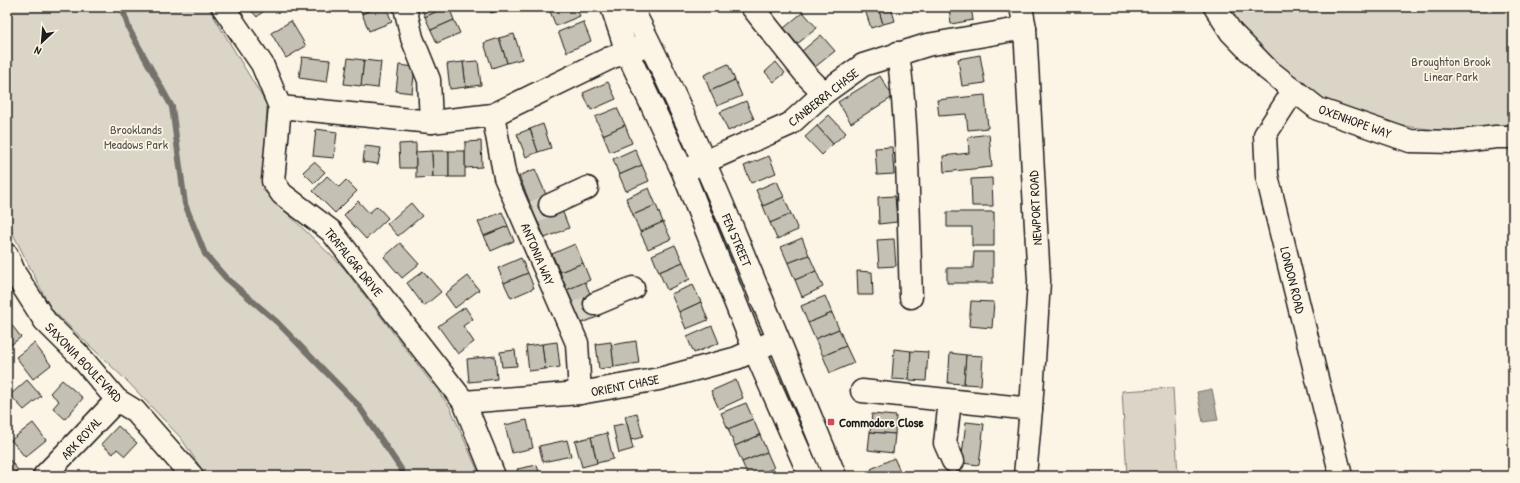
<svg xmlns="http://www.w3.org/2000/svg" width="1520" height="483" font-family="'Patrick Hand',sans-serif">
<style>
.green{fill:#dbd5c8;stroke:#7c7872}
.water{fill:#b0aba1;stroke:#75726c}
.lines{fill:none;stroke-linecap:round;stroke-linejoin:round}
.stream{stroke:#75726c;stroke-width:6}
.building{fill:#c4c0b3;stroke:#1c1c1c}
.minor-tunnel{stroke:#dad4c7;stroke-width:22;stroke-dasharray:22 11;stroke-linecap:butt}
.minor-casing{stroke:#1c1c1c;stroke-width:25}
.minor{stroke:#fcf5e5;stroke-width:22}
.poi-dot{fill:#d1495b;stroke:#fcf5e5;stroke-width:1.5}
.labels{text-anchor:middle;stroke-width:3.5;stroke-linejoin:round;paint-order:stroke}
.park-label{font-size:13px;fill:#555450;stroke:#fcf5e5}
.street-label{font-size:13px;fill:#1c1c1c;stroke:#fcf5e5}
.poi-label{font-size:13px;font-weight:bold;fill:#1c1c1c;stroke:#fcf5e5;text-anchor:start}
</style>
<rect width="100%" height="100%" fill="#fcf5e5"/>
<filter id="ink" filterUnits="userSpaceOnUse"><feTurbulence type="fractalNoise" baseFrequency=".025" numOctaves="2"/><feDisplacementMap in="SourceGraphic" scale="8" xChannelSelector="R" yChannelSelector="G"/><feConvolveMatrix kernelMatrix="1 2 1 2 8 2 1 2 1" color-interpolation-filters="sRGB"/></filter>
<g filter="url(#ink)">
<g class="green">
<polygon points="7,7 208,7 267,105 263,190 343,267 450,407 480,476 206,476 181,438 127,381 51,309 7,222 11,172 7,163"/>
<polygon points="1227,7 1513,7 1513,124 1446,131 1387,124 1331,106 1284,72 1241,29"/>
<polygon points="1173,388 1178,476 1127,476 1122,391"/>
</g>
<polygon class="water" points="1212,389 1218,420 1203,422 1197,392"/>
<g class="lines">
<polyline class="stream" points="122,7 129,29 172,107 185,204 205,254 226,278 277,322 358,405 401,469 403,476"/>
</g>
<g class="building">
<polygon points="248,7 268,7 257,17"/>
<polygon points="359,7 377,7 362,14"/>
<polygon points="377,7 386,7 392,22 369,31 362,14"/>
<polygon points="421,7 436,7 438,11 425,17"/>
<polygon points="446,7 449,7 454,20 431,30 425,17"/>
<polygon points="489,7 509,7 491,13"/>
<polygon points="554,7 576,7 580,16 556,26 549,9"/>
<polygon points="864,7 878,7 883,24 871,28"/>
<polygon points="878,7 891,7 895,21 883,24"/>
<polygon points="949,7 971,7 973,20 951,24"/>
<polygon points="803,12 817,28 797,44 784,28"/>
<polygon points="454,20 460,33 437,43 431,30"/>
<polygon points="291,21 306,46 286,58 271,33"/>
<polygon points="583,22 591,41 567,52 558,32"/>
<polygon points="514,34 522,59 507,63 499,38"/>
<polygon points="821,35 835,51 815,67 802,51"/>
<polygon points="499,38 507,63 492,68 484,43"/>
<polygon points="980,55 985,83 962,86 958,59"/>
<polygon points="302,57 330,60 327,82 299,78"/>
<polygon points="348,58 364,60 361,86 344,84"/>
<polygon points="364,60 381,62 378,88 361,86"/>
<polygon points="478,61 481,85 466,87 463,62"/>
<polygon points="463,62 466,87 450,89 447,64"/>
<polygon points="776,62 785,73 774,82 765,72"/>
<polygon points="728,64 735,80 710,91 704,75"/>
<polygon points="399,65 415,67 412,93 396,91"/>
<polygon points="880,76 893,97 851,123 838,102"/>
<polygon points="735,80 742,96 717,106 710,91"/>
<polygon points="608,82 616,99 591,110 583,93"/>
<polygon points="985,95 988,128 968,130 966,114 939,116 937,100"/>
<polygon points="746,101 754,119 728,131 720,112"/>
<polygon points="617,108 625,125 603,135 595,117"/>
<polygon points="829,115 846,133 833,144 817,126"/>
<polygon points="543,124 551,148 538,152 530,129"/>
<polygon points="625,125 632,143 610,152 603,135"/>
<polygon points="817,126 833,144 822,155 805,137"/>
<polygon points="316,129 337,132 334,158 313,156"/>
<polygon points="530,129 538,152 526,157 517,134"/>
<polygon points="989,134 992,167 944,172 943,156 969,153 968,137"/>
<polygon points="481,141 482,167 465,168 465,142"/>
<polygon points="416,143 416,168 400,168 399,144"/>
<polygon points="365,146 381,148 378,164 363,162"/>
<polygon points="892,147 894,174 877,175 875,148"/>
<polygon points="635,149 642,165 619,175 613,159"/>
<polygon points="432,151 433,177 416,178 416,152"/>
<polygon points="432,151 449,151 449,177 433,177"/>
<rect x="449" y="151" width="16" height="26"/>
<polygon points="769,156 776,173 751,183 744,166"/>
<polygon points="314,162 325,172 314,183 303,172"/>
<polygon points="642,165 649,181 626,191 619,175"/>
<polygon points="535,169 554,213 537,220 519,176"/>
<polygon points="327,176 339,187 346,180 357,191 335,213 313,191"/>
<polygon points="992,178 993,206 972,206 971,179"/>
<polygon points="777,181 784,197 763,206 756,190"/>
<polygon points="649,188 656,205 633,215 626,198"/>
<polygon points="895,196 897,222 879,224 878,197"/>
<polygon points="784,197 791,214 770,223 763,206"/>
<polygon points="358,201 369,213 377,206 388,218 366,239 344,215"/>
<polygon points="411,203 422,216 398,236 387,224"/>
<polygon points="656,205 663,222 640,232 633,215"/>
<polygon points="562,210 569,228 545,238 537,220"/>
<polygon points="502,212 508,226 484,236 478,222"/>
<polygon points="947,212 994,212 994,246 972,246 972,227 947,227"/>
<polygon points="791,214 798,230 777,239 770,223"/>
<polygon points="663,222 671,239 648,249 640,232"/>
<polygon points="508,226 514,241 491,251 484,236"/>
<polygon points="802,238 809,255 788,263 781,247"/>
<polygon points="894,239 896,266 879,267 877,240"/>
<polygon points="400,243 419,264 402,278 384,257"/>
<polygon points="575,244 583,263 560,272 552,254"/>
<polygon points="675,245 683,262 659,272 652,255"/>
<polygon points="974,252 993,252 993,283 947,283 947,268 973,268"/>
<polygon points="809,255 816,271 795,280 788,263"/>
<polygon points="521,258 528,273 504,283 498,268"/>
<polygon points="683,262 690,279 667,290 659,272"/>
<polygon points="583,263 590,280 567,290 560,272"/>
<polygon points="423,271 441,292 424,306 407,283"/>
<polygon points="816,271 823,287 802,297 795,280"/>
<polygon points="857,271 872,272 873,295 858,295"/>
<polygon points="528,273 534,288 511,298 504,283"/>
<polygon points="468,276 479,290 455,308 445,294"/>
<polygon points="585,282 600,316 582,323 567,290"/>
<polygon points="693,285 701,302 679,312 671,294"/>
<polygon points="825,296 832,313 808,323 801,306"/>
<polygon points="971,301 994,302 992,328 969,326"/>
<polygon points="701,302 708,320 686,329 679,312"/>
<polygon points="465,307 473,319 463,326 474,342 458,354 438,326"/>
<polygon points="832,313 839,329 815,339 808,323"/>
<polygon points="7,319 21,337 7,348"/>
<polygon points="712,326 719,343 694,353 687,337"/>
<polygon points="839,329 846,346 823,356 815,339"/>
<polygon points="636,341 639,363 614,367 611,345"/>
<polygon points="557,342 560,367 545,369 542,344"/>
<polygon points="611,342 614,367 599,369 596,344"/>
<polygon points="34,343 51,365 33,379 16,357"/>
<polygon points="542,344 545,369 529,371 526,346"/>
<polygon points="846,346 854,363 830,373 823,356"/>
<polygon points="894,349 911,351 909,380 892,379"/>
<polygon points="515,350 517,366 502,367 500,352"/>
<polygon points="911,351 928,352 926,381 909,380"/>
<polygon points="950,353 966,355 964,384 948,383"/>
<polygon points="966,355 983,356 981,385 964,384"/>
<polygon points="495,356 497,379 469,382 467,359"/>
<polygon points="27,380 41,396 24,410 10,395"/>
<polygon points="62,380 83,398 65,419 53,408 59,401 50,393"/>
<polygon points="736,380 743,398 719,409 711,391"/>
<polygon points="746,403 753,419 728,429 721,413"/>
<polygon points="637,413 643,437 631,440 625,416"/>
<polygon points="872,414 896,416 895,434 870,432"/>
<polygon points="753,419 760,435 735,446 728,429"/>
<polygon points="527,420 533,448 512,453 505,425"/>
<polygon points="966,422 984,424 979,465 961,463"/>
<polygon points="33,423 46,440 25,457 11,440"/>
<polygon points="627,423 633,449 619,453 613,426"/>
<polygon points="118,426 137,443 125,456 117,449 113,454 101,444"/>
<polygon points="870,432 895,434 893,453 868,450"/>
<polygon points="607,433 613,459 597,463 591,437"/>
<polygon points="760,435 767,452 742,462 735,446"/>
<polygon points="591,437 597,463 582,467 575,441"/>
<polygon points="567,440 571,456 543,462 539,446"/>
<polygon points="767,452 774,468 756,476 748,476 742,462"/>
<polygon points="7,457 18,470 10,476 7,476"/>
<polygon points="894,458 902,475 874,476 871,469"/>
<polygon points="537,465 540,476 519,476 517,469"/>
<polygon points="708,471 710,476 697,476"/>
<polygon points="772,472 773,476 762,476"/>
</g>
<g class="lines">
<g class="minor-tunnel">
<polyline points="534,212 550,205"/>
<polyline points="577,312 595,304"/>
</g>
<defs>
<g id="minor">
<polyline points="223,7 262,64 280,107 273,181 282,194 331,231 464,402 494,476"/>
<polyline points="405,7 412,38 429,80 431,122"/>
<polyline points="612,7 627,52 683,172 755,351 810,476"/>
<path d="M631 7C669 79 701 153 732 227 767 310 801 393 835 476"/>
<polyline points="752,7 807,76 824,93"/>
<polyline points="1021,7 1025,28 1039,281 1031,409 1025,476"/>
<polyline points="1215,7 1231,32 1267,69 1318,109 1410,141 1454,142 1496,137 1513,137"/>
<path d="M898 53C909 134 908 216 911 297"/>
<polyline points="1294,90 1265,135 1267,176 1341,476"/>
<polyline points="280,107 431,122 493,115 610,58 641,47"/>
<polyline points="493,115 505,177 577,343 580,393"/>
<polyline points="691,168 790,124 824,93 863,65 927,45 1025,28"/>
<polyline points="550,205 587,188"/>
<polyline points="7,255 15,274 45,321 79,355 117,400 135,411 192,476"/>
<polyline points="595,304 633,288"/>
<polyline points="862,391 1031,409"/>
<polyline points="950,401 945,443 953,461"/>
<polyline points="464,402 580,393 659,379 737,358 768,344"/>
<polyline points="44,476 117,400"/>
</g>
</defs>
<use href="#minor" class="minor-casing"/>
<use href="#minor" class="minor"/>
</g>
</g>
<rect class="poi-dot" x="827" y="418" width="8" height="8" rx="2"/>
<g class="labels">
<g class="park-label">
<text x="1451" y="66">Broughton Brook<tspan x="1451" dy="15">Linear Park</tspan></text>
<text x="136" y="134">Brooklands<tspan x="136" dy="15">Meadows Park</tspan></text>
</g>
<g class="street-label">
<text transform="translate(823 97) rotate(-38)" y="5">CANBERRA CHASE</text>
<text transform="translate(1355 121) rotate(20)" y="5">OXENHOPE WAY</text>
<text transform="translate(1035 208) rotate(-93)" y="5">NEWPORT ROAD</text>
<text transform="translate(737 240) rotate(67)" y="5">FEN STREET</text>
<text transform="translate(538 254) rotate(67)" y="5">ANTONIA WAY</text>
<text transform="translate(354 262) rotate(51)" y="5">TRAFALGAR DRIVE</text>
<text transform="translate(1293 280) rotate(76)" y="5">LONDON ROAD</text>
<text transform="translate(84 362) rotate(46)" y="5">SAXONIA BOULEVARD</text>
<text transform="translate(625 385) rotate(-11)" y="5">ORIENT CHASE</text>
<text transform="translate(81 438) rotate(-47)" y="5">ARK ROYAL</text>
</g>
<g class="poi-label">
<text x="839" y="427">Commodore Close</text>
</g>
</g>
<rect width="1520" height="483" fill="none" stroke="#fcf5e5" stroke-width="24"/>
<rect x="12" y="12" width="1496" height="459" fill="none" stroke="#1c1c1c" stroke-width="1.5" filter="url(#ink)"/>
<g transform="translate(42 42) rotate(206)" stroke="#fcf5e5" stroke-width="3" paint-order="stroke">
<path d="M0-3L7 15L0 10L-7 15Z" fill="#1c1c1c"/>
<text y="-6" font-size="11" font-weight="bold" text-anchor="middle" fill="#1c1c1c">N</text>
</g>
</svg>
